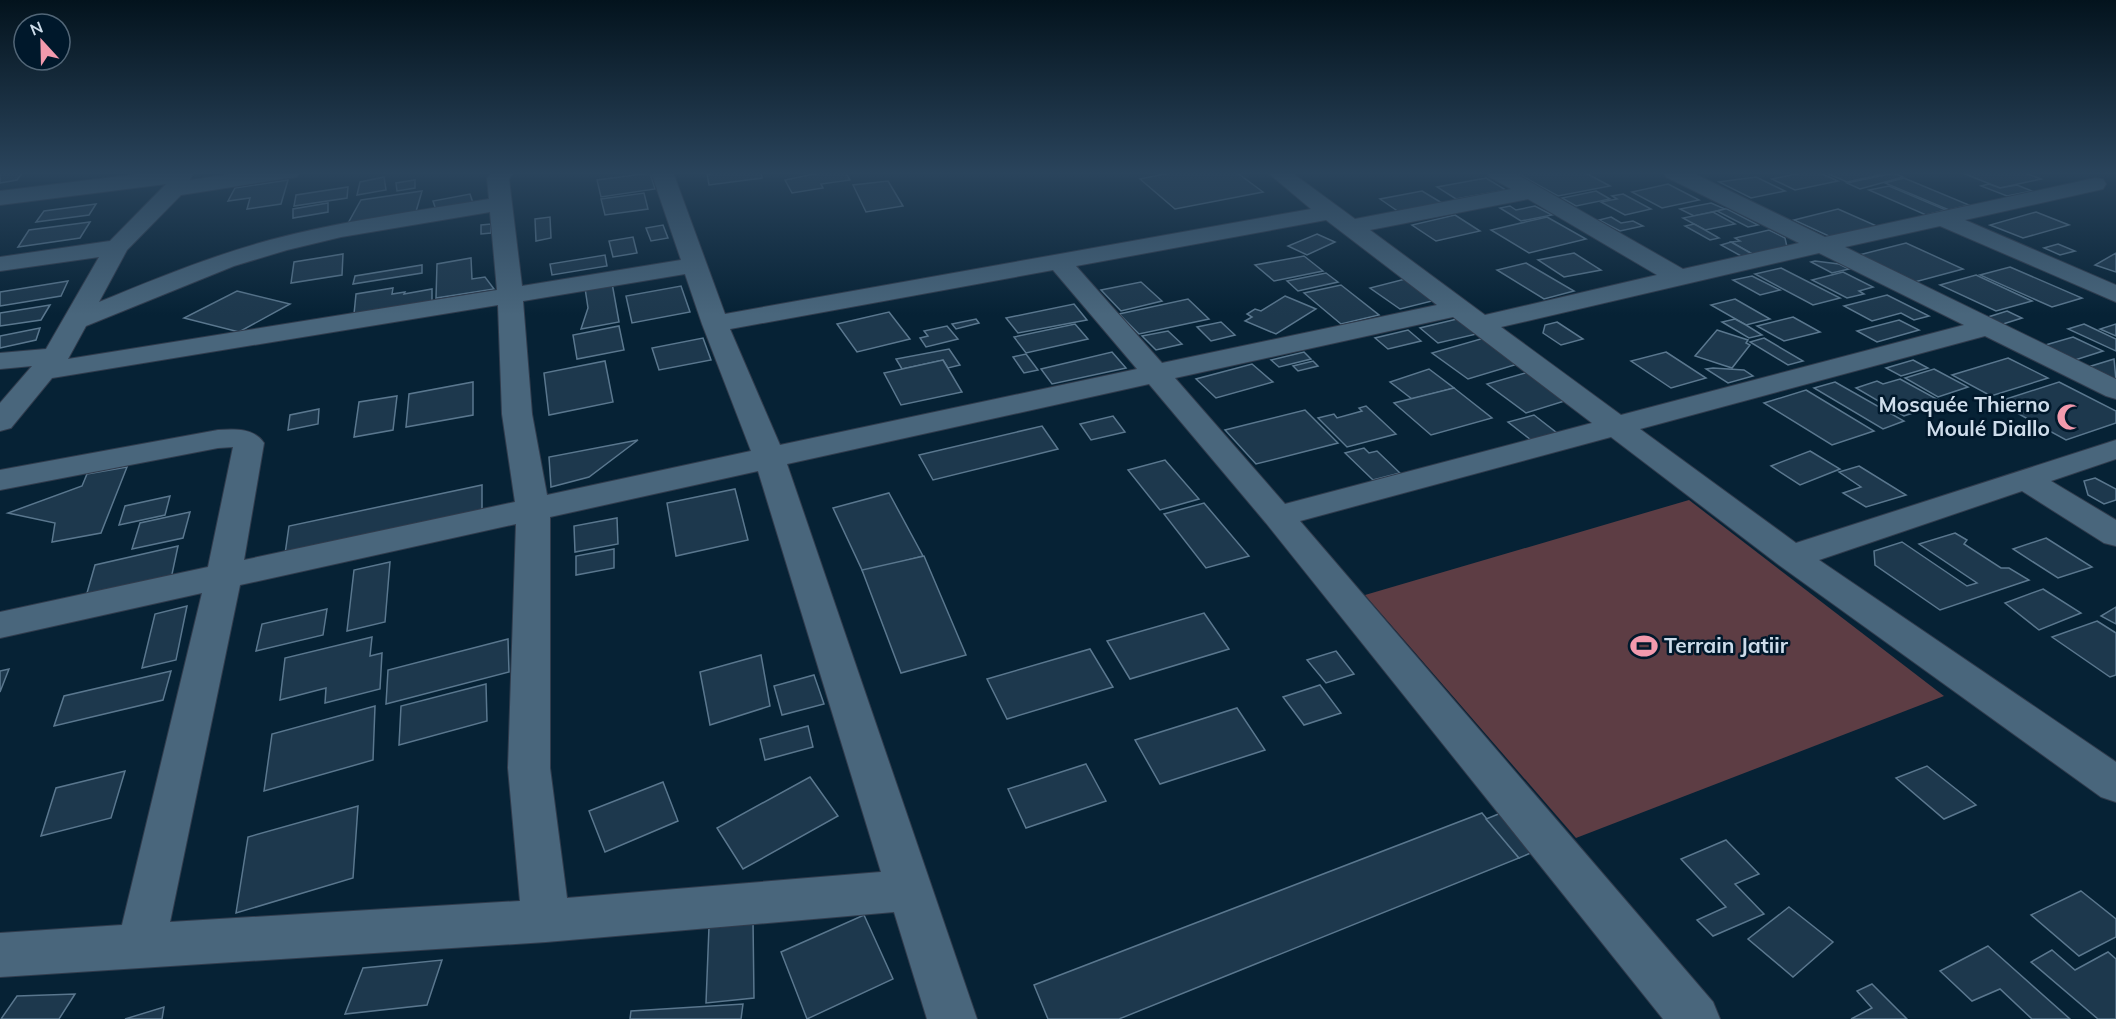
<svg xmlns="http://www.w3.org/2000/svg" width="2116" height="1019" font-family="Mulish,sans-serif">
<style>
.green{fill:#5d3d44}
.building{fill:#1d384d;stroke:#5a778e;stroke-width:1.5}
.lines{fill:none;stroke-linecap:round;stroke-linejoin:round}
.minor-casing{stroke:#313c4d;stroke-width:2}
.minor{fill:#49667c;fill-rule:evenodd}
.labels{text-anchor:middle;stroke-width:5;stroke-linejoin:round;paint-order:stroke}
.poi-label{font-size:21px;font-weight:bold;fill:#cddcea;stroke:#00182b;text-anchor:end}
</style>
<rect width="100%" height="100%" fill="#062235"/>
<polygon class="green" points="1689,500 1944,696 1576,838 1365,595"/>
<g class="building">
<polygon points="23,172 17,180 0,183 0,173"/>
<polygon points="722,172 761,172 762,178 709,185 707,174"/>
<polygon points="824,172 845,172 850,180 821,184 823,188 792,193 785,180"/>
<polygon points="1175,172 1236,172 1263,192 1175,209 1140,179"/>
<polygon points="1515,172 1584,172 1610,186 1558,196"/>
<polygon points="1806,172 1818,172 1838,181 1795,190 1772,179"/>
<polygon points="1824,172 1873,172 1880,175 1847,182"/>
<polygon points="1960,172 2023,172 2041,179 2000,188"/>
<polygon points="650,173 655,189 601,197 597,180"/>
<polygon points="1894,173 1903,177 1860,189 1847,183"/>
<polygon points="384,177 386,190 357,195 360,182"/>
<polygon points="1756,177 1785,191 1751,198 1719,182"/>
<polygon points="1486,178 1506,190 1456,199 1437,187"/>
<polygon points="1904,178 1969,205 1949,210 1885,183"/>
<polygon points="288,180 281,204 247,209 250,198 228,201 235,188"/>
<polygon points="415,180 415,188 397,191 396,183"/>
<polygon points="888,181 903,206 866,212 853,185"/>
<polygon points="1668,184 1699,200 1662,208 1632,192"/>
<polygon points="1989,184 2000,188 2017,185 2032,191 2007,196 1981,186"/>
<polygon points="1889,186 1946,210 1926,215 1869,190"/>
<polygon points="348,187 347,198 294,206 296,195"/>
<polygon points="422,191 415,215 347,225 361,200"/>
<polygon points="1422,191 1442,203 1399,212 1380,199"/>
<polygon points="1596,191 1610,199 1576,206 1562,198"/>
<polygon points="644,193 648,209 605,215 601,199"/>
<polygon points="470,194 474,206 437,213 433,201"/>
<polygon points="1623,194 1651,209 1625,215 1601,202 1617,199 1612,196"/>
<polygon points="328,203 328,212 293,218 293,209"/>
<polygon points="1711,203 1725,209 1694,216 1680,209"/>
<polygon points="96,204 89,215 36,222 44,211"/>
<polygon points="1510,206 1516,210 1535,206 1552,215 1521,221 1500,208"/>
<polygon points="1725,209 1727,209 1758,225 1748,227 1717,211"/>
<polygon points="1838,209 1879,227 1833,238 1794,220"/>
<polygon points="1713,212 1735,224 1705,230 1683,218"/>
<polygon points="2036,212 2069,225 2023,238 1990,225"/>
<polygon points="1455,215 1480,231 1436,241 1412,225"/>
<polygon points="550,217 551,238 536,241 535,219"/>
<polygon points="1547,217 1586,239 1529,253 1491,230"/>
<polygon points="1611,217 1621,223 1633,221 1643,226 1620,231 1599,220"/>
<polygon points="90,222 80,238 18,247 29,230"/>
<polygon points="491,224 491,233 481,234 481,225"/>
<polygon points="1694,224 1705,230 1719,238 1710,240 1685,226"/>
<polygon points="663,225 668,238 651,241 646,228"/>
<polygon points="1769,230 1785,238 1787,247 1754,255 1731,242 1740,241 1735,238"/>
<polygon points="1317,234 1335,242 1307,255 1288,246"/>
<polygon points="633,237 637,253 613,257 609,241"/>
<polygon points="1731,242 1754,255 1743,257 1721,245"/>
<polygon points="1906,243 1963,269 1911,283 1855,256"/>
<polygon points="2058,244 2075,251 2060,255 2044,248"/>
<polygon points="1574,253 1601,270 1564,277 1538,260"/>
<polygon points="2116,253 2116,272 2095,265"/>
<polygon points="343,254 342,275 291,283 294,262"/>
<polygon points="605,255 607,266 552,275 550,264"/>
<polygon points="1304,256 1323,271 1274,281 1255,265"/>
<polygon points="471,258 472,279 485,277 494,289 436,298 437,264"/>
<polygon points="1815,261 1839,264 1849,269 1832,273 1811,262"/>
<polygon points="1526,263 1574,291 1544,299 1497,270"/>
<polygon points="422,265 422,273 353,284 355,276"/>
<polygon points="2010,267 2082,298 2052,307 1980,275"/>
<polygon points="1781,268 1840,298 1813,305 1755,274"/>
<polygon points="1843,272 1873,287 1859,291 1864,294 1847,298 1812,280"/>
<polygon points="1326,273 1338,282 1298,291 1287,281"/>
<polygon points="1976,275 2032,301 1996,311 1940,285"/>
<polygon points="1752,276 1780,290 1760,295 1733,280"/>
<polygon points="1409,278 1440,299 1400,309 1370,288"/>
<polygon points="68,281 61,296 0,306 0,292"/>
<polygon points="1141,282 1162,301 1121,311 1101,290"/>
<polygon points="612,283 619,322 581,329 588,308 585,288"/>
<polygon points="1341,285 1379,315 1341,324 1304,293"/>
<polygon points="681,286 690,312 632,323 626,296"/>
<polygon points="393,288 392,294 405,292 404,294 432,289 432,301 354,314 356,294"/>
<polygon points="237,291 290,304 239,332 184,318"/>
<polygon points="1887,295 1929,316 1914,320 1901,313 1872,321 1844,306"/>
<polygon points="1285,296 1316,309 1276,334 1245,321 1252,317 1247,314 1255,309 1261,311"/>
<polygon points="1188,299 1209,319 1139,334 1119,314"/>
<polygon points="1735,299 1770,319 1746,325 1711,305"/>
<polygon points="1074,304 1087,320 1018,333 1006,318"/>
<polygon points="50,305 41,320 0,326 0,313"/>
<polygon points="2007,311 2022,318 2000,325 1985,318"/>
<polygon points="889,312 910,339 857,352 837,324"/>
<polygon points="1793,317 1820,332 1784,341 1757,326"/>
<polygon points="1461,318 1481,333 1438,343 1420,328"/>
<polygon points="976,319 979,323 956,329 952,324"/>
<polygon points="1735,319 1746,325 1762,335 1749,338 1722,322"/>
<polygon points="1899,320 1919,330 1877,342 1857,331"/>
<polygon points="1221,322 1235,335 1211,341 1197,327"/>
<polygon points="1557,322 1583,339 1561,345 1543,333 1545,325"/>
<polygon points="1075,324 1088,339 1026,353 1014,337"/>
<polygon points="2084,324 2116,339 2116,351 2068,329"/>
<polygon points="2116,324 2116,336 2100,329"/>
<polygon points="619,326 624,350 577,359 573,335"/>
<polygon points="947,326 958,339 926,347 920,338 928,336 924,331"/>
<polygon points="40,328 36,340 0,348 0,336"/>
<polygon points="1408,330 1421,341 1388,349 1375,338"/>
<polygon points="1717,330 1748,340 1746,343 1750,345 1732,368 1695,356"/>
<polygon points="1168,331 1182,344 1156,350 1142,336"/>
<polygon points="2073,337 2103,351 2072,361 2042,346"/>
<polygon points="703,338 711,360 659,370 652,348"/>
<polygon points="1484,338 1521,363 1468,379 1432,353"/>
<polygon points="1764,338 1803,361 1788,365 1750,342"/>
<polygon points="949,349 960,365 948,368 943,360 902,369 896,359"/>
<polygon points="1112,352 1126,368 1052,384 1041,369"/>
<polygon points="1304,352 1311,359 1279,367 1271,360"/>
<polygon points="1666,352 1706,378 1671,388 1631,361"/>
<polygon points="1026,354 1038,370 1024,373 1013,357"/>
<polygon points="2008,358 2048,378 1991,396 1952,375"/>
<polygon points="2114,359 2116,380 2088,367"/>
<polygon points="943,360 962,392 901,405 884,373"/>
<polygon points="1913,360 1928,368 1901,376 1886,368"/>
<polygon points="605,361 613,402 549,415 544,373"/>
<polygon points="1313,361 1318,366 1298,371 1293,366"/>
<polygon points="1252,364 1273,382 1216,398 1196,379"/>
<polygon points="1713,368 1744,370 1753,376 1728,383 1706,369"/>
<polygon points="1429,369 1454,388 1412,399 1390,382"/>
<polygon points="1934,369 1968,387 1938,397 1905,378"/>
<polygon points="1532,371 1571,399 1526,413 1487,384"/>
<polygon points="1900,379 1944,403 1904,416 1856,388 1877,381 1883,384"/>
<polygon points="473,382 473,415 406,427 409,394"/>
<polygon points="1835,382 1904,421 1883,429 1814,388"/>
<polygon points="2059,382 2116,411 2116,423 2066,440 1997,402"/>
<polygon points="1454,388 1492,418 1431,435 1394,403"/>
<polygon points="1806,390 1874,431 1832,445 1764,403"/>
<polygon points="397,396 393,430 354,437 359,402"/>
<polygon points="1366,406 1396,434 1347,447 1318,418 1334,414 1337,418 1362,411 1359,408"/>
<polygon points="319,409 318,424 288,430 290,415"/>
<polygon points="1305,410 1338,443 1256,464 1225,430"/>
<polygon points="1534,415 1557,433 1531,440 1508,422"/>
<polygon points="1113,416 1125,432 1091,440 1080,424"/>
<polygon points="1042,426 1058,449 933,480 919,455"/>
<polygon points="638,440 589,477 551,487 549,457"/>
<polygon points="1364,448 1369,453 1377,451 1400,473 1373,480 1345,453"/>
<polygon points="1810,451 1840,469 1800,485 1771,466"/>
<polygon points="1165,460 1199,499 1160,510 1128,470"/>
<polygon points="1859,466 1906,495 1866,507 1843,493 1861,487 1839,472"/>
<polygon points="127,467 101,533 52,542 55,523 8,513 82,486 87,474"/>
<polygon points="2095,478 2116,489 2116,500 2104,504 2088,495 2084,481"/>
<polygon points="482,485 482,515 284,561 289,526"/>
<polygon points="735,489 748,540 676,556 667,503"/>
<polygon points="889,493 923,556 863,572 833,508"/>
<polygon points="170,496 165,515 119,525 125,506"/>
<polygon points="1204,503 1249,556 1206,568 1164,514"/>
<polygon points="190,512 183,538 132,549 140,523"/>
<polygon points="617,518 618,544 575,552 574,526"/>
<polygon points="1955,533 1967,540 1964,544 2001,568 2009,568 2029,580 1940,610 1875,565 1874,551 1902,542 1967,586 1977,583 1919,544"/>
<polygon points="2046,538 2092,567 2058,578 2013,549"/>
<polygon points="178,546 171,579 85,600 95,565"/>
<polygon points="614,549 614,568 576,575 576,556"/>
<polygon points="924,556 966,655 901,673 862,570"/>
<polygon points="390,562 385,622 347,631 354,570"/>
<polygon points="2043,589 2081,613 2039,630 2005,603"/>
<polygon points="187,606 176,660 142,668 155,614"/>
<polygon points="2116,607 2116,624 2101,616"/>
<polygon points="327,609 323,635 256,651 262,624"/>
<polygon points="1204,613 1229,649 1130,679 1107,641"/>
<polygon points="2097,621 2116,633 2116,675 2110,677 2052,637"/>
<polygon points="372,637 370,656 382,653 380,689 325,703 326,688 280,700 285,658"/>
<polygon points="508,639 509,672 386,704 388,670"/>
<polygon points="1090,649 1113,687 1007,719 987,679"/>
<polygon points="1336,651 1354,674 1326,683 1307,660"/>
<polygon points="761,655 770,706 710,725 700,672"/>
<polygon points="9,669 0,692 0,671"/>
<polygon points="171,671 163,700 54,726 64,696"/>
<polygon points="814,675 824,704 782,715 774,686"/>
<polygon points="486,684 487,721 399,745 401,706"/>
<polygon points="1320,685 1341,713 1304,725 1283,697"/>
<polygon points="375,706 373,760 264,791 272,734"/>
<polygon points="1237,708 1265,750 1160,784 1135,740"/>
<polygon points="808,726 813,747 765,760 760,739"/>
<polygon points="1086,764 1106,801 1026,828 1008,789"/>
<polygon points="1927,766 1976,805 1944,819 1896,778"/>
<polygon points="125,771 111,818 41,836 56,788"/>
<polygon points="810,777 838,816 743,869 717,828"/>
<polygon points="663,782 678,821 605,852 589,811"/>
<polygon points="358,806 353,878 236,913 248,837"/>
<polygon points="1482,813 1519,858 1119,1019 1048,1019 1034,985"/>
<polygon points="1501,813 1533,852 1519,858 1486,819"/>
<polygon points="1726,840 1759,874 1735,884 1764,914 1713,936 1697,920 1726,907 1681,859"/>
<polygon points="2081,891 2116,919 2116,937 2079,956 2031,915"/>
<polygon points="1789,907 1833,942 1793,977 1748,939"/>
<polygon points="864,915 893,979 807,1019 781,952"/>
<polygon points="753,921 754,998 706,1003 709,927"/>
<polygon points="1988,946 2070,1019 2032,1019 2000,989 1972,1001 1940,971"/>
<polygon points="2052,950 2075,970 2108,952 2116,959 2116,1019 2098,1019 2031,962"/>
<polygon points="442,960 427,1005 345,1014 363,968"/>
<polygon points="1872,984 1907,1019 1851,1019 1872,1008 1857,991"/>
<polygon points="75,994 59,1019 1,1019 17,996"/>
<polygon points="743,1004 741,1019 630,1019 631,1011"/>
<polygon points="164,1007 162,1019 125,1019"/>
</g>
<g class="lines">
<defs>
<path id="minor" d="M154 172H194L190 180 244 172H299L297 177 289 178 181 195 127 250 99 302C155 279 211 256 270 240 342 221 416 211 489 199L487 178 492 172H514L509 179 522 286 681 260 651 172H673L725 314 1311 209 1267 172H1291L1355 219 1511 189 1489 177 1487 172H1513L1683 269 1799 243 1666 177 1664 172H1691L1825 237 2095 178 2103 179 2106 184 2103 189 1965 220 2116 285V302L1940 226 1845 247 2116 379V399L2106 396 1985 336 1640 429 1796 543 2116 440V459L2051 481 2116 520V546L2104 543 2022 491 1819 560 2116 762V802L2101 797 1779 565 1611 437 1300 521 1713 1002 1720 1019H1663L1266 523 1149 384 787 464 977 1019H927L894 912 546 942 0 977V933L122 925 202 593 0 638V612L208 567 233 447 218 448 0 490V470L218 430C235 429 254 428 264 443L244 560 515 502 502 414 498 305 52 378 11 428 0 431V403L32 366 0 369V353L46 349 99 257 0 271V257L110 241 166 184 0 205V191ZM1528 199 1657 275 1485 315 1370 230ZM490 212 497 290 68 359 86 326 234 266 287 250 341 237ZM1326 220 1437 305 1162 363 1076 266ZM1819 253 1964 325 1621 415 1501 327ZM1053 270 1137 369 780 445 730 329ZM685 274 702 324 751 451 547 495 532 414 523 301ZM1453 317 1592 423 1285 504 1175 378ZM758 471 881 872 567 898 550 768V517ZM516 524 508 768 520 901 170 922 240 585Z"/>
</defs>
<use href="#minor" class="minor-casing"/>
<use href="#minor" class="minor"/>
</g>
<linearGradient id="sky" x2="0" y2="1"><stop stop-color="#03131d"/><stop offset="0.55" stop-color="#2a445c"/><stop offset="1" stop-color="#2a445c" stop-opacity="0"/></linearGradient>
<rect width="2116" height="315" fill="url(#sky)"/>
<defs>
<symbol id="mosque-bare" viewBox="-9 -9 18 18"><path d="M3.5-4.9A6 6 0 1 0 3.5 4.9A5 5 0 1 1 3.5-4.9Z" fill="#f29aad" stroke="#00182b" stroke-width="2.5" paint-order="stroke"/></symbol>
<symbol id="stadium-bare" viewBox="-9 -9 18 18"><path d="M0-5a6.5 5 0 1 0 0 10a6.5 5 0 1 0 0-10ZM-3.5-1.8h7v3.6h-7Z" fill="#f29aad" stroke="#00182b" stroke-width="2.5" paint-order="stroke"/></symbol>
</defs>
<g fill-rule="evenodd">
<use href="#mosque-bare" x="2051" y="398" width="38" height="38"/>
<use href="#stadium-bare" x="1625" y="627" width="38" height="38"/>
</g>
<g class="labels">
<g class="poi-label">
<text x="2050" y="412">Mosquée Thierno<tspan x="2050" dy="24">Moulé Diallo</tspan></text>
<text x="1664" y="653" text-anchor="start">Terrain Jatiir</text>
</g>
</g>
<g transform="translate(42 42) rotate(338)"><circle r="28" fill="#00182b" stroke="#526677" stroke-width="1.5"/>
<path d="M0-4.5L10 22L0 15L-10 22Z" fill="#f29aad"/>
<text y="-9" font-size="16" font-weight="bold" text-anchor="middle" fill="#cddcea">N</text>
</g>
</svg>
